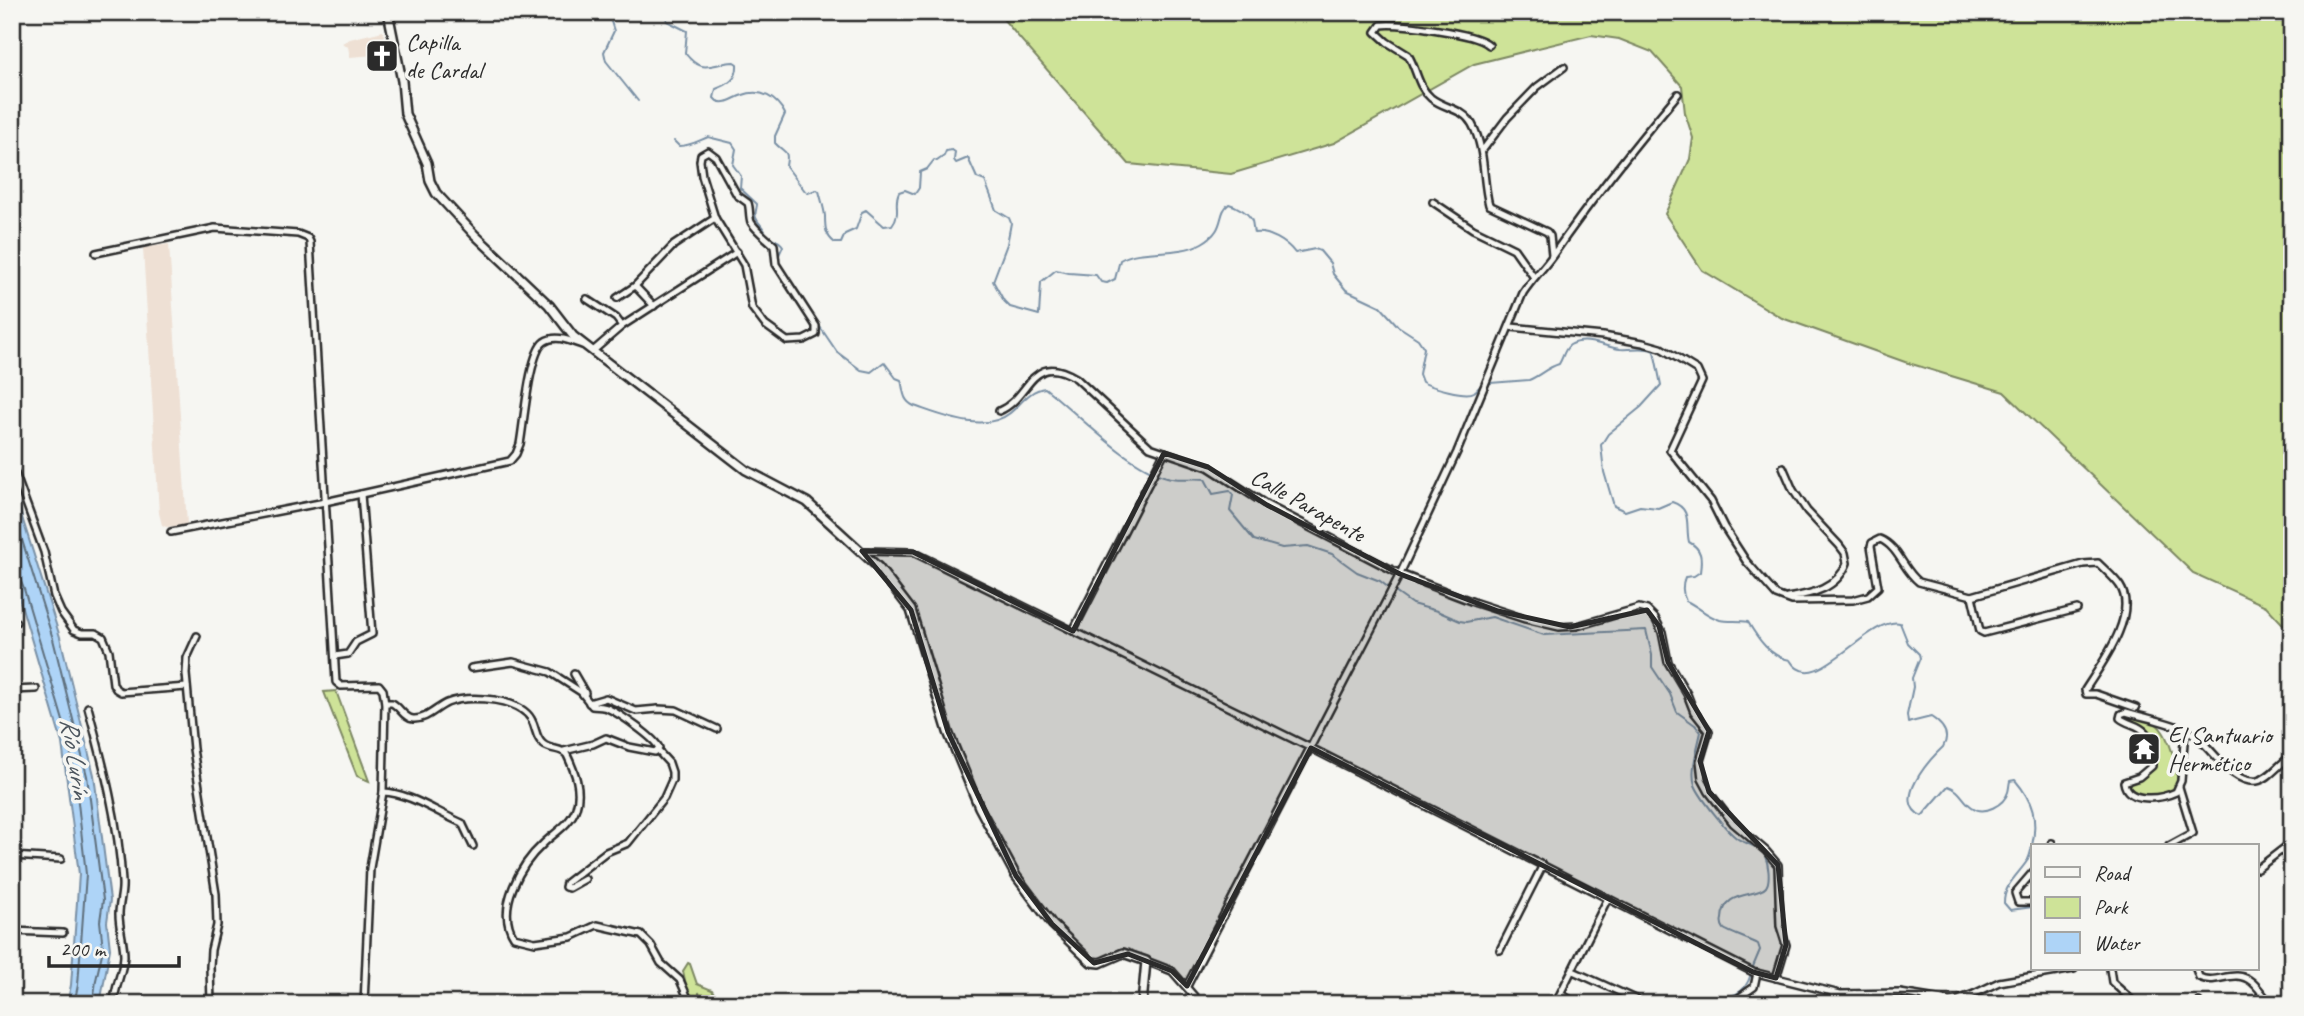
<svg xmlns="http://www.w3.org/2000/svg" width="2304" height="1016" font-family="Caveat,sans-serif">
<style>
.built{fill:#eee0d4}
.green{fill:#cee398;stroke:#7c8762;stroke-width:2}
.water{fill:#aed4f7;stroke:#7a90a5;stroke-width:2}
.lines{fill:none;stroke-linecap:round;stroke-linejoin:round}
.shore{stroke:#5f6f7d;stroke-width:2}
.stream{stroke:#7a90a5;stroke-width:2}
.street-casing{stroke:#2b2b2b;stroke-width:10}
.secondary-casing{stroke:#2b2b2b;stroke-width:12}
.street{stroke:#f6f6f2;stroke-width:5}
.secondary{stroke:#f6f6f2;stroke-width:7}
.marked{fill:#2b2b2b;fill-opacity:0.2;stroke:#2b2b2b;stroke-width:5;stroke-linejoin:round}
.labels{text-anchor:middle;stroke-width:7;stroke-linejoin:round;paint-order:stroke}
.poi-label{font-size:24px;fill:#2b2b2b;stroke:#f6f6f2;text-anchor:start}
.street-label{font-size:24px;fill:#2b2b2b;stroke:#f6f6f2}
.water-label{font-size:26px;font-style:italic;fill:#4c555e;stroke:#f6f6f2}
</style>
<rect width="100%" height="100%" fill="#f6f6f2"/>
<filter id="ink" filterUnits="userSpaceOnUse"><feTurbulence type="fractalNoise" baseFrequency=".0143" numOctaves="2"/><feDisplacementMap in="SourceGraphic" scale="14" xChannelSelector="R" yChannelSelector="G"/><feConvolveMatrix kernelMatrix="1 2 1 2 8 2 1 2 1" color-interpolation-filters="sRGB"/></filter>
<g filter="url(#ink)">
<g class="built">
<polygon points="383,31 388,54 350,57 348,47 342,43 350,39"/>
<polygon points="169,244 187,525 166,527 162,525 159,513 143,248"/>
</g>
<g class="green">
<polygon points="997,12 2292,12 2292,634 2266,606 2193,573 2004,392 1905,362 1782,318 1702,270 1665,214 1690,159 1693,138 1685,113 1682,86 1652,52 1619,39 1591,35 1474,64 1334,143 1231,174 1129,164"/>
<polygon points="336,691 369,781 357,776 324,692"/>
<path d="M2124 715C2134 716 2148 719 2156 724 2169 733 2183 776 2174 790L2160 796 2132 794 2125 783C2149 779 2165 765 2152 741 2150 738 2148 733 2146 731 2140 727 2132 724 2125 720L2123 717Z"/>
<polygon points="688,963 690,964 697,984 712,990 716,997 711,1004 701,1004 699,992 699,1004 690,1004 683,971"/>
</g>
<polygon class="water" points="12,486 60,637 94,775 110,900 107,922 110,949 100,1004 67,1004 71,985 79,874 62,743 12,574"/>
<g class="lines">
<g class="shore">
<polyline points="12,508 53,639 87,776 103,900 100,921 103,949 96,980 93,1004"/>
<polyline points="12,576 20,579 24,589 69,741 77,794 86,874 78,985 74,1004"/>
</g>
<g class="stream">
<polyline points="608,12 614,31 604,52 606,61 638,101"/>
<path d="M665 12 667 21 687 31 685 53C703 76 711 63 734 62L737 64C738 79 729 84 716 89L714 98 717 101C726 105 733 98 743 95 761 88 777 98 785 114L775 136V143C785 154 789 149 786 166L805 191 808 193 816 190 819 191C821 199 824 208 825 216 825 227 825 235 835 243H841L845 234 856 229 862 212 866 210 884 226 892 225C902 212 893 204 899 192L905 190 915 194 919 188 920 172 927 169 934 160 937 161 944 156 946 151 952 150 955 152 954 160 956 163 968 158 977 178 985 181 996 210 1009 218 1011 223 1007 244 993 281 1004 301 1010 307 1039 315 1041 282 1056 270 1069 273 1096 275 1101 282 1107 283 1115 279 1120 260C1142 247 1177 257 1202 243 1227 229 1216 214 1229 204 1237 206 1249 213 1252 221 1253 225 1253 229 1254 233 1269 231 1287 242 1295 253L1315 249 1320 251 1330 263 1333 274 1346 290 1380 306 1398 326 1418 339 1424 348 1419 374 1422 382C1431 387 1466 397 1474 392 1477 390 1479 387 1482 384"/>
<path d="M674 141 679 146C690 146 698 141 708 137L732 143 736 149 733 165 741 176 740 188 757 204C757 209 754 213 756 218 759 225 764 226 766 234 771 240 778 238 783 246L778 257"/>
<path d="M810 312 837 352 861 370 871 372 884 362 896 378 901 380C904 391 902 400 914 406 941 415 984 434 1010 413 1021 404 1029 390 1045 388 1078 414 1128 467 1167 477 1180 481 1192 477 1205 479L1213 494 1230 491 1233 495 1230 511 1254 540 1282 548 1308 546 1332 554 1357 572 1380 581 1389 588"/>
<path d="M1490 383 1529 380C1541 375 1546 368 1559 364 1563 358 1564 349 1570 345 1586 336 1605 347 1620 349 1632 350 1644 346 1654 351L1661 385 1641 407 1608 434 1601 445 1604 472 1614 506 1625 511 1640 506 1658 508 1672 502C1693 509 1685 526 1689 542 1702 549 1702 558 1700 572L1694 576 1685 577C1682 584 1682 594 1686 601 1698 606 1706 616 1720 620 1729 622 1738 620 1748 622 1758 639 1770 657 1790 660 1814 701 1866 616 1900 623L1908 643 1919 654 1920 658 1912 678 1913 687 1907 715 1908 723 1911 722 1931 717C1942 724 1951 734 1943 747 1928 761 1892 802 1922 816L1948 786C1961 790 1962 800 1972 807 1984 816 2004 805 2008 792 2009 789 2009 785 2010 781L2015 780C2033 801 2038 819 2032 846 2031 850 2030 857 2027 861 2018 875 2004 884 2004 903L2010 910 2033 907"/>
<path d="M1395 592 1412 604 1437 611 1460 621 1466 622 1492 617 1544 635 1646 630 1652 655V667L1670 694 1677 712 1695 725 1701 732C1698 746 1690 772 1695 785 1700 797 1727 832 1738 839 1746 844 1761 846 1765 856 1768 863 1771 880 1766 887 1757 898 1723 889 1722 919 1721 922 1722 926 1724 929 1728 932 1751 940 1758 944L1760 950 1752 969"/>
<path d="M1675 1004C1687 1002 1698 998 1710 998 1731 997 1744 997 1751 974"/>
</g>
<defs>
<g id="street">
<path d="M1489 45C1477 33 1398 23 1381 25L1376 32 1387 42 1408 55C1417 69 1417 86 1431 98 1445 109 1463 108 1472 124 1486 150 1482 178 1489 205L1547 232 1550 236 1552 255"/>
<path d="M708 151 716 157 737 195 748 203C750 208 749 217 751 222 755 229 767 239 774 245L776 264 816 326V334L804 340 787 341 765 325 752 308 744 265 715 218 702 176 700 161 701 155Z"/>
<polyline points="1482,151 1507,118 1537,87 1564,67"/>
<polyline points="1433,202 1473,229 1514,249 1533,276"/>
<polyline points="96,253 215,228 298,234 308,238 310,242 336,682 341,686 379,685 383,690 385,703 383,792 370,868 364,1004"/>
<polyline points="635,286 654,306"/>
<polyline points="617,298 635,286 674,245 715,218"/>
<polyline points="587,299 616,318 622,326 737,252"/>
<path d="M1511 327 1603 336 1643 343 1661 348 1697 370 1702 381 1670 450 1711 501 1724 527 1746 561 1776 595 1792 601 1853 600 1868 596 1878 587 1871 546 1872 543 1880 539C1899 547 1903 570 1919 582L1972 596 2083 564 2098 563C2105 570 2115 578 2120 586 2139 615 2100 666 2085 690L2086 694H2096L2136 708"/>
<polyline points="593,351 622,326"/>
<path d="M999 411C1031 398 1030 350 1076 378L1150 447 1208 467 1267 505 1400 574 1476 603 1525 619 1559 627 1577 626 1639 608 1647 610 1655 618 1662 632 1668 662 1687 694 1694 712 1709 731 1700 761 1702 779 1709 792 1733 823 1766 851 1778 865 1780 926 1786 945 1776 978"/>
<polyline points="12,465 44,552 54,596 61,612 74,630 82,633 96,633 103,637 109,651 113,684 116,689 121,692 187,687"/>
<path d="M1783 467 1793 490 1807 511 1839 545 1845 553 1847 563C1837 589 1812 594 1787 598"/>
<path d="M171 532 325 502 510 461 516 454 520 444C524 423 529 353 544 342 556 334 570 341 582 345"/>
<polyline points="862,551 913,552 1311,748 1753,972 1840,994 1900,993 1949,1001 1958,1000 1974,994 1999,982 2074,969"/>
<polyline points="1972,596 1980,631 1984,633 2077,609"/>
<polyline points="12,622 16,622"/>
<polyline points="1073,631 1164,453"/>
<polyline points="197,636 187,658 186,674 193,749 216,894 217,925 211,950 210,967 211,1004"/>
<polyline points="335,656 348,654 356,642 372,634 361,494"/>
<path d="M471 668 513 662 550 672 581 692 592 706C597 707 604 706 609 709 620 714 655 738 659 748L655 752 629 747 606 738 593 744 564 751"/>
<polyline points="574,674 585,693"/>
<polyline points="12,690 36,689"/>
<path d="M385 703H392C400 707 404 718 413 719 426 720 436 708 447 703 466 695 504 698 521 709 539 720 532 735 543 744 551 751 561 747 567 755 575 772 582 789 576 808 571 824 554 833 543 844 521 864 495 908 514 937L535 942 571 937 597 925 641 935 651 945 661 963 680 980 687 996V1004"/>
<polyline points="589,703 606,698 636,711 658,709 676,710 717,729"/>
<path d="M88 707C103 763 119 823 122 882 123 893 119 903 119 914 119 928 124 942 124 956 123 973 114 987 114 1004"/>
<path d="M2146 733C2139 724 2128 725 2120 718L2121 714 2126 712C2146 718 2169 722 2188 731 2211 742 2228 784 2257 781 2270 779 2280 762 2292 756"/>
<path d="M2152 763V766L2139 777 2124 782C2127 804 2161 799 2176 792L2181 781 2185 730"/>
<path d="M383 792C410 793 436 812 462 823L473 846"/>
<polyline points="2050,846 2052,843"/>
<polyline points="2169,846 2193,833 2179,787"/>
<polyline points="12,856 61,859"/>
<polyline points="2257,869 2292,842"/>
<polyline points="2033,872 2015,893 2018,902 2033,902"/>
<polyline points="585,879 569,888 565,887 566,883 606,852 628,843 664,798 672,780 672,772 669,763 658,751"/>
<polyline points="12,931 63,933"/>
<polyline points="1500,950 1543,865"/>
<polyline points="1146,961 1172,971 1201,1004"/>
<polyline points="2110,969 2112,982 2136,1004"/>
<path d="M2196 969 2199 977C2216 986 2234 967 2252 982 2259 988 2265 997 2270 1004"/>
<polyline points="1573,971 1646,1004"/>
<path d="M1187 986 1400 574 1457 452 1523 293C1532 279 1543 269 1553 255 1592 199 1634 146 1678 94"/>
<polyline points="1561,994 1577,1004"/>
<path d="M1855 994C1865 1002 1890 997 1906 1004"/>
<polyline points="1925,999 1938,1004"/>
<polyline points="1555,1004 1608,898"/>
<polyline points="1689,1004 1706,1002 1718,1004"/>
<polyline points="1730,1004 1754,987 1757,973"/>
<polyline points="1827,1004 1832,1000 1833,993"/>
<polyline points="2198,1004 2199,1002"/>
</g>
<polyline id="secondary" points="388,12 402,81 405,114 427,163 430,181 436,193 474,234 549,305 573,336 746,470 807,502 878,567 911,610 948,732 979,807 1016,876 1052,924 1091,962 1100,963 1123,953 1146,961 1142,1004"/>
</defs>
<use href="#street" class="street-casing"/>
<use href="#secondary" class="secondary-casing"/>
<use href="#street" class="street"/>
<use href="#secondary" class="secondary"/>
</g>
</g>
<path class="marked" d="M1164 453 1208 467 1267 505 1400 574 1498 611 1570 627 1647 610 1659 626 1668 662 1709 731 1700 761 1709 792 1778 865 1786 945 1776 978 1753 972 1311 748 1187 986 1172 971 1128 954 1094 963 1052 924 1016 876 948 732 911 610 862 551 913 552 1073 631Z"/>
<defs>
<symbol id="church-square" viewBox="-11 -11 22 22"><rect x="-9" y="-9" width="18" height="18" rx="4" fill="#2b2b2b" stroke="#f6f6f2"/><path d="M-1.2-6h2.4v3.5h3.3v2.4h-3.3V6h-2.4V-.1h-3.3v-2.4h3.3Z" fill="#fff"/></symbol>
<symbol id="temple-square" viewBox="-11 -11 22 22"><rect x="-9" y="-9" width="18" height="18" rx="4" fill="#2b2b2b" stroke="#f6f6f2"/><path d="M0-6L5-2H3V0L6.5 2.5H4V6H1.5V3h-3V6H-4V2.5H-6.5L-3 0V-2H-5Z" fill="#fff"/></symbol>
</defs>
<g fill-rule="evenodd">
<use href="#church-square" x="363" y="37" width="38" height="38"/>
<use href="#temple-square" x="2125" y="730" width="38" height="38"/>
</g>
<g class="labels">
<g class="poi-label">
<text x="406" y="50">Capilla<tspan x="406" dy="28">de Cardal</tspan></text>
<text x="2168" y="743">El Santuario<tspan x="2168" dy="28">Hermético</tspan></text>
</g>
<g class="street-label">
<text transform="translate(1308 505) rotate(29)" y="8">Calle Parapente</text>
</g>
<g class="water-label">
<text transform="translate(76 758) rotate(81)" y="9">Río Lurín</text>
</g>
</g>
<rect width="2304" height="1016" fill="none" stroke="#f6f6f2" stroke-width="42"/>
<rect x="21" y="21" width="2262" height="974" fill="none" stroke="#2b2b2b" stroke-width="2.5" filter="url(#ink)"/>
<rect x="2031" y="844" width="228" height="126" fill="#f6f6f2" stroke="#a5a5a2" stroke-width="2"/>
<rect x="2045" y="867" width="35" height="10" fill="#f6f6f2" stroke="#a5a5a2" stroke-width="2"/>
<text x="2094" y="880" font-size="21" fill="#2b2b2b">Road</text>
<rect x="2045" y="897" width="35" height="21" fill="#cee398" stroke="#a5a5a2" stroke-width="2"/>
<text x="2094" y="914" font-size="21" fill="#2b2b2b">Park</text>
<rect x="2045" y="932" width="35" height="21" fill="#aed4f7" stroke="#a5a5a2" stroke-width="2"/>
<text x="2094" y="950" font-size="21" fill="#2b2b2b">Water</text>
<path d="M49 956v10h130v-10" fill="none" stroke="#2b2b2b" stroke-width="3.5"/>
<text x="60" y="956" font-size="21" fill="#2b2b2b" stroke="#f6f6f2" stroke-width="5" paint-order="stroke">200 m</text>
</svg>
